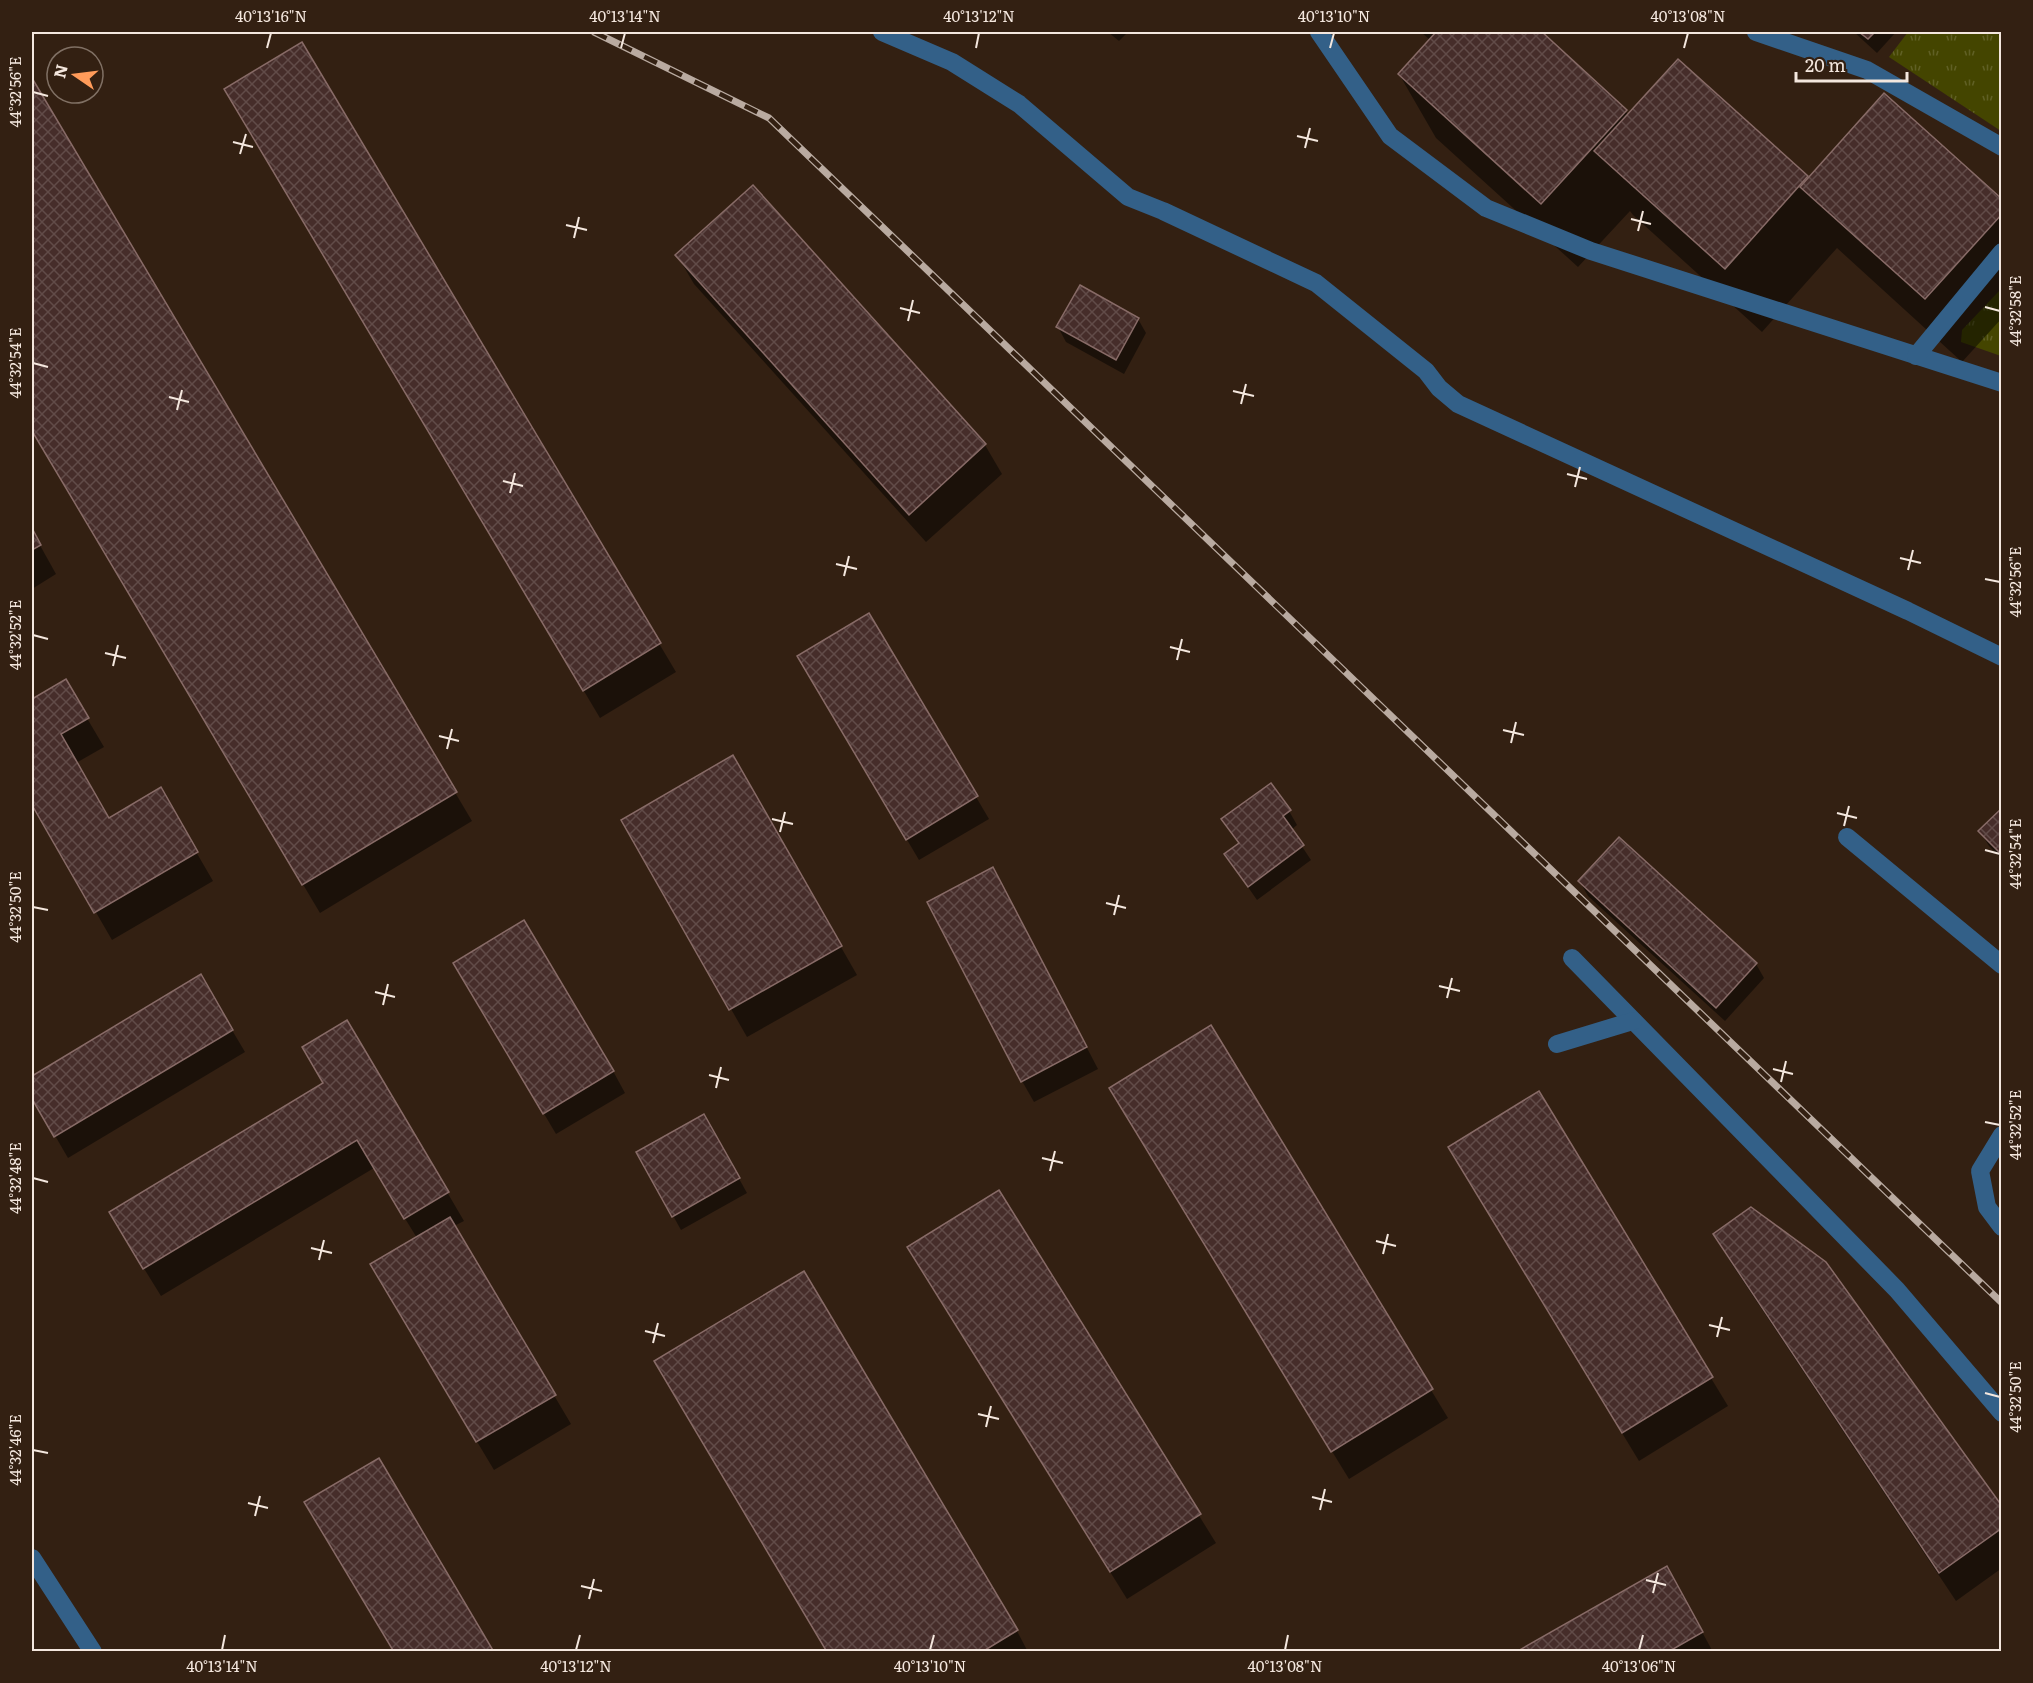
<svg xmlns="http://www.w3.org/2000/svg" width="2033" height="1683" font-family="Literata,serif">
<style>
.grass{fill:url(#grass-tufts)}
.shadow{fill:#0007}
.building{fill:url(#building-cross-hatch);stroke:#886b67;stroke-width:1.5}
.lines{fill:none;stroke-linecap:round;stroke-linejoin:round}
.minor{stroke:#336088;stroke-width:18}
.rail-casing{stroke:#b9aaa0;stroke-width:7}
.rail{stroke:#332012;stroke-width:4.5;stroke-dasharray:14;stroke-linecap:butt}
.ticks{fill:none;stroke:#f4e7de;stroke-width:2}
.neatline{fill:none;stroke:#f4e7de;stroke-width:2}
.ticks-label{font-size:15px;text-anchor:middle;fill:#f4e7de}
</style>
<defs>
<pattern id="grass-tufts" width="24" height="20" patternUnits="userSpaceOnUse" patternTransform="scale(1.5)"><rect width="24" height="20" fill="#444500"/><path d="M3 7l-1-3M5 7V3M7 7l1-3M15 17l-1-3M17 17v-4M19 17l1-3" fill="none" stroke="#606025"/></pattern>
<pattern id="building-cross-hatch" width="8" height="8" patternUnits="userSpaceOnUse" patternTransform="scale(1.5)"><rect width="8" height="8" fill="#462d2a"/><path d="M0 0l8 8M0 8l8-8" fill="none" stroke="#614b48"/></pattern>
</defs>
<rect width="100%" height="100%" fill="#332012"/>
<g class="grass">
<polygon points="1908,32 1994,32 2001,36 2001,131 1889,57"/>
<polygon points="2001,289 2001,356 1961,342 1962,330"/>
</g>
<g class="shadow">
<polygon points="1108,32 1128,32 1119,41"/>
<polygon points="1421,32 1539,32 1629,115 1806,177 1808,180 2002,201 2002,318 1962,362 1837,248 1762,332 1633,215 1630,211 1578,267 1436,138 1399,74 1430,40"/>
<polygon points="1854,32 1896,32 1877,53"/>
<polygon points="302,44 676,672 600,718 243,118"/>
<polygon points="32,81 472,821 320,913 32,429"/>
<polygon points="753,187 985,445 1002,474 926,542 694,284 677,255"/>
<polygon points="1138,319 1146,333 1124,374 1066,342 1058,327"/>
<polygon points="32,531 56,574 32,589"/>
<polygon points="869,615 989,819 919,860 799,657"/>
<polygon points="65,681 104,747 76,763 108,820 160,790 213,881 112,940 32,802 32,701"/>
<polygon points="732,757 857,975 747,1037 623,820"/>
<polygon points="2002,810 2002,859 1989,846 1980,831"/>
<polygon points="1289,811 1297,825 1291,830 1311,860 1257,900 1225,854 1239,844 1223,819"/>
<polygon points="1580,882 1756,964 1764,978 1725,1021 1588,896"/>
<polygon points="1005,891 1098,1069 1034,1102 1022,1081"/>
<polygon points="455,963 613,1071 625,1093 556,1134"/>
<polygon points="200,976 245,1052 68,1158 32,1096 32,1078"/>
<polygon points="1210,1027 1448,1418 1349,1479 1127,1117"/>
<polygon points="325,1084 447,1192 464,1221 454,1226 571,1424 494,1470 388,1293 417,1238 374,1168 161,1296 127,1241"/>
<polygon points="1538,1094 1728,1406 1639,1461 1466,1176"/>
<polygon points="704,1116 747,1193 681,1230 638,1153"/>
<polygon points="998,1192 1216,1543 1127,1599 926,1276"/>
<polygon points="1715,1235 2002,1509 2002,1568 1956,1601 1731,1263"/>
<polygon points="803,1274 1017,1631 1028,1652 828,1652"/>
<polygon points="1683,1597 1713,1652 1519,1652"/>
</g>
<g class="building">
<polygon points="1436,32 1542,32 1627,110 1541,204 1398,74"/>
<polygon points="1859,32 1875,32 1868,39"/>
<polygon points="302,42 661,643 583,691 224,89"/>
<polygon points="1678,59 1808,176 1725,269 1594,151"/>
<polygon points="32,78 457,792 302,885 32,431"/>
<polygon points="1884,93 2002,199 2002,214 1925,299 1800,187"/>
<polygon points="753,185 986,444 909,515 675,255"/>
<polygon points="1080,285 1139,318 1116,360 1056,327"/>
<polygon points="32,528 41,545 32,550"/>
<polygon points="869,613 978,796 906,840 797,656"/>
<polygon points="66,679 89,718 61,734 109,818 161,787 198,852 94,913 32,805 32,699"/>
<polygon points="733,755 842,946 729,1010 621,820"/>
<polygon points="1271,783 1291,810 1283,816 1304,845 1248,887 1224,854 1239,843 1221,819"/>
<polygon points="2002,808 2002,850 1999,852 1978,831"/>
<polygon points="1619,837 1757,963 1716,1008 1578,881"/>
<polygon points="993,867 1087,1047 1021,1082 927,902"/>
<polygon points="524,920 614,1071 543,1114 453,963"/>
<polygon points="201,974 233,1030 54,1137 32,1099 32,1076"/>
<polygon points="347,1020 449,1192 404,1219 357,1140 143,1269 109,1212 323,1083 302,1047"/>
<polygon points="1211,1025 1433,1389 1331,1452 1109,1088"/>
<polygon points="1539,1091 1713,1377 1622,1433 1448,1147"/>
<polygon points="704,1114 740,1178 672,1217 636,1152"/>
<polygon points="999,1190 1201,1514 1110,1572 907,1247"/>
<polygon points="1751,1207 1826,1262 2002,1506 2002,1528 1939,1573 1713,1234"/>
<polygon points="450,1217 556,1395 476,1442 370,1264"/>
<polygon points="804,1271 1018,1630 982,1652 827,1652 654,1361"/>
<polygon points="379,1458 494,1652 394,1652 304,1502"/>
<polygon points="1667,1566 1703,1632 1668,1652 1516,1652"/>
</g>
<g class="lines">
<g class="minor">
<polyline points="882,32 952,62 1019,104 1128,197 1163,211 1316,283 1426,371 1439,388 1458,404 1908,611 2002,657"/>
<polyline points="1319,32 1390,136 1486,208 1591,251 2002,383"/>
<polyline points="1756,32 1867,70 2002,147"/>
<polyline points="1916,356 2002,252"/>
<polyline points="1847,837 2002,965"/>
<polyline points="1572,958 1897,1290 2002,1413"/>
<polyline points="1557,1044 1633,1021"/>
<polyline points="2002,1135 1980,1171 1987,1207 2002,1227"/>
<polyline points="32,1558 93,1652"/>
</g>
<defs>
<polyline id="rail" points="594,32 769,118 2002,1303"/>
</defs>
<use href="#rail" class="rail-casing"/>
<use href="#rail" class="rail"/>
</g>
<path class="ticks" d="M267 48 271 33M621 48 625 33M976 48 979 33M1330 48 1334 33M1684 48 1688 33M33 92 48 96M1297 136 1318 141M233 142 253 147M1305 148 1310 128M240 154 246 134M1631 219 1651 224M566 225 587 230M1638 231 1643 211M574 238 579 217M1985 307 2000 311M900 308 920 313M908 321 913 300M33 363 48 367M1233 391 1254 396M169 397 189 402M1241 404 1246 384M177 410 182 390M1567 474 1587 479M503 481 523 486M1575 487 1580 467M510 493 515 473M1900 558 1921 563M836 564 857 569M1908 570 1913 550M844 576 849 556M1985 579 2000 582M33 635 48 639M1170 647 1190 652M105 653 126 658M1177 660 1182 639M113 666 118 645M1503 730 1524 735M439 736 459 741M1511 743 1516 722M447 749 452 729M1837 813 1857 818M772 819 793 824M1844 826 1849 806M780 832 785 812M1985 850 2000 854M1106 903 1126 908M33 907 48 910M1114 915 1119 895M1439 986 1460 991M375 992 395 997M1447 998 1452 978M383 1005 388 984M1773 1069 1793 1074M709 1075 729 1080M1781 1082 1786 1061M716 1088 721 1067M1985 1122 2000 1125M1042 1158 1063 1163M1050 1171 1055 1151M33 1178 48 1182M1376 1241 1396 1246M311 1248 332 1253M1383 1254 1388 1234M319 1260 324 1240M1709 1325 1730 1330M645 1331 665 1336M1717 1337 1722 1317M653 1343 658 1323M1985 1393 2000 1397M978 1414 999 1419M986 1427 991 1406M33 1450 48 1453M1312 1497 1332 1502M248 1503 268 1508M1320 1510 1325 1489M255 1516 260 1496M1646 1580 1666 1585M581 1586 602 1591M1653 1593 1658 1573M589 1599 594 1579M222 1650 225 1635M576 1650 580 1635M930 1650 934 1635M1285 1650 1288 1635M1639 1650 1643 1635"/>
<rect width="2033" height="1683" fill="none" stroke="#332012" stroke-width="66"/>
<g transform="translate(75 75) rotate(284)"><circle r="28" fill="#332012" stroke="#807064" stroke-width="1.5"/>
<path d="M0-4.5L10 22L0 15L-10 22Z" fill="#ff9b5a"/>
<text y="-9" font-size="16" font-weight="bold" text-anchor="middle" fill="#f4e7de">N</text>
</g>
<path d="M1796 72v9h111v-9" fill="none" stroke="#f4e7de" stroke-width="3"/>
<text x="1805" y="72" font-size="18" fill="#f4e7de" stroke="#332012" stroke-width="4.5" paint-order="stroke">20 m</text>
<rect x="33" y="33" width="1967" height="1617" class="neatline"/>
<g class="ticks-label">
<text x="271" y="22">40°13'16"N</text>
<text x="625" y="22">40°13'14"N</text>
<text x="979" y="22">40°13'12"N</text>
<text x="1334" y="22">40°13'10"N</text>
<text x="1688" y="22">40°13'08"N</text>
<text transform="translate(16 92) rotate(-90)" y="5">44°32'56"E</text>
<text transform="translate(2016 311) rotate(-90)" y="5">44°32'58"E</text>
<text transform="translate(16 363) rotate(-90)" y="5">44°32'54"E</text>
<text transform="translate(2016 582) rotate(-90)" y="5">44°32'56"E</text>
<text transform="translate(16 635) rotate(-90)" y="5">44°32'52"E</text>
<text transform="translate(2016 854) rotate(-90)" y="5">44°32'54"E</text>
<text transform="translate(16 907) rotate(-90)" y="5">44°32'50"E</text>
<text transform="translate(2016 1125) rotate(-90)" y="5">44°32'52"E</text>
<text transform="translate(16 1178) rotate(-90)" y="5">44°32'48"E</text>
<text transform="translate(2016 1397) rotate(-90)" y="5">44°32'50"E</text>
<text transform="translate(16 1450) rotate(-90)" y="5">44°32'46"E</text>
<text x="222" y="1672">40°13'14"N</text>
<text x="576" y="1672">40°13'12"N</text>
<text x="930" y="1672">40°13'10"N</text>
<text x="1285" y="1672">40°13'08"N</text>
<text x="1639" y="1672">40°13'06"N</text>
</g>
</svg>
